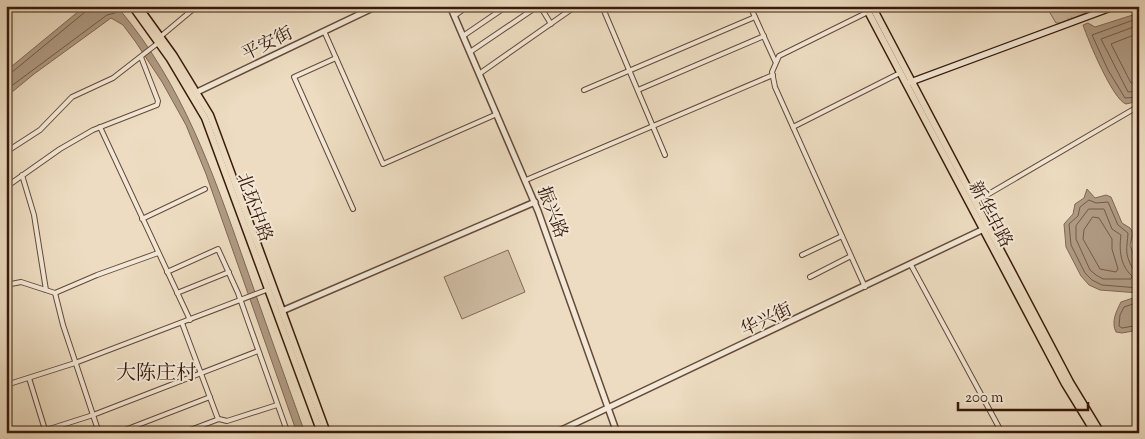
<svg xmlns="http://www.w3.org/2000/svg" width="1145" height="439" font-family="'Sorts Mill Goudy','Noto Serif SC',serif">
<style>
.park{fill:url(#park-tufts);stroke:#826a56}
.pitch{fill:#cebba2;stroke:#826a56}
.water{fill:#af9a83;stroke:#7f6753}
.lines{fill:none;stroke-linecap:round;stroke-linejoin:round}
.shore{stroke:#735a47;stroke-width:1}
.minor-casing{stroke:#644a38;stroke-width:6}
.tertiary-casing{stroke:#644a38;stroke-width:8}
.secondary-casing{stroke:#371a0b;stroke-width:8}
.primary-casing{stroke:#371a0b;stroke-width:9}
.minor{stroke:#f3e8d7;stroke-width:4}
.tertiary{stroke:#f3e8d7;stroke-width:5}
.secondary{stroke:#f3e8d7;stroke-width:5.5}
.primary{stroke:#eddcc1;stroke-width:6}
.labels{text-anchor:middle;stroke-width:4;stroke-linejoin:round;paint-order:stroke}
.street-label{font-size:18px;fill:#371a0b;stroke:#f3e8d7}
.quarter-label{font-size:20px;fill:#371a0b;stroke:#f3e8d7}
</style>
<defs>
<pattern id="park-tufts" width="24" height="20" patternUnits="userSpaceOnUse" patternTransform="scale(1.25)"><rect width="24" height="20" fill="#cebba2"/><path d="M3 7l-1-3M5 7V3M7 7l1-3M15 17l-1-3M17 17v-4M19 17l1-3" fill="none" stroke="#b2a08a"/></pattern>
</defs>
<rect width="100%" height="100%" fill="#eddcc1"/>
<filter id="stains"><feTurbulence type="fractalNoise" baseFrequency=".004" numOctaves="4"/><feColorMatrix values="0 0 0 0 .2 0 0 0 0 .09 0 0 0 0 .02 0 0 0 .5 -.17"/></filter>
<radialGradient id="worn" r=".72"><stop offset=".6" stop-color="#630" stop-opacity="0"/><stop offset="1" stop-color="#630" stop-opacity=".3"/></radialGradient>
<polygon class="park" points="1046,6 1104,6 1060,23 1056,23"/>
<polygon class="pitch" points="508,250 525,292 462,319 444,277"/>
<g class="water">
<path d="M85 6H121L120 10C183 86 212 170 244 261 264 318 284 375 305 433H297L206 174 186 125 162 82 135 41 123 25 111 18 34 74 6 97V71Z"/>
<path d="M1139 13V101L1126 104C1113 100 1088 40 1083 25L1088 23 1095 27Z"/>
<polygon points="1087,189 1095,198 1106,195 1111,197 1122,223 1130,228 1133,233 1130,245 1139,270 1139,293 1100,290 1089,285 1081,276 1066,247 1064,224 1073,214 1075,204 1084,198"/>
<path d="M1139 296V330L1122 333 1116 332C1111 322 1116 312 1121 302Z"/>
</g>
<g class="lines">
<g class="shore">
<polyline points="1139,18 1092,35 1108,70 1125,98 1139,97"/>
<polyline points="1139,25 1101,39 1128,92 1139,91"/>
<polyline points="1139,33 1111,44 1131,83 1139,83"/>
<polyline points="6,74 11,73 85,12 88,6"/>
<polyline points="6,90 107,15 115,13 116,6"/>
<path d="M1089 209H1104L1112 229 1121 235C1119 250 1120 265 1132 276L1131 279H1103L1096 275 1090 270 1076 239V226Z"/>
<polygon points="1093,217 1099,218 1112,239 1112,249 1118,269 1116,272 1100,269 1083,239 1084,230"/>
<path d="M1139 271 1133 269C1124 253 1127 249 1128 233L1118 225 1108 202 1096 203 1089 200 1080 207 1078 216 1069 224 1071 245 1085 273 1092 280 1102 285 1139 288"/>
<polyline points="1139,302 1124,307 1120,315 1119,326 1122,328 1139,325"/>
</g>
<defs>
<g id="minor">
<polyline points="540,6 551,24"/>
<polyline points="602,6 665,155"/>
<polyline points="750,6 775,61"/>
<polyline points="454,16 468,6"/>
<polyline points="324,31 383,164 497,114"/>
<polyline points="463,36 507,6"/>
<polyline points="160,37 197,6"/>
<polyline points="470,52 538,6"/>
<polyline points="336,58 294,77 353,209"/>
<polyline points="479,74 576,6"/>
<polyline points="584,90 755,17"/>
<polyline points="638,90 764,36"/>
<polyline points="100,127 190,320"/>
<polyline points="793,127 900,73"/>
<polyline points="6,152 40,130 72,97 113,78 158,43"/>
<polyline points="22,175 34,215 46,290"/>
<polyline points="526,180 773,75"/>
<polyline points="6,187 60,149 93,130 157,105 158,101 141,57"/>
<polyline points="975,202 1139,106"/>
<polyline points="142,219 205,189"/>
<polyline points="802,255 842,236"/>
<polyline points="911,265 1002,433"/>
<polyline points="167,272 218,249 238,293 287,431"/>
<polyline points="810,277 851,256"/>
<polyline points="6,285 21,282 55,293 63,325 99,433"/>
<polyline points="865,287 775,87 772,72 779,56 868,12"/>
<polyline points="55,293 97,275 158,253"/>
<polyline points="177,293 229,272"/>
<polyline points="182,323 218,419"/>
<polyline points="29,378 46,433"/>
<polyline points="6,385 75,363 269,289"/>
<polyline points="37,433 93,415 258,351"/>
<polyline points="117,433 210,397"/>
<polyline points="182,433 219,419 227,421 277,405"/>
<polyline points="279,433 287,432"/>
</g>
<g id="tertiary">
<polyline points="450,6 538,211 617,433"/>
<polyline points="197,92 377,6"/>
<polyline points="282,311 535,202"/>
<polyline points="555,433 986,228"/>
</g>
<polyline id="secondary" points="908,83 1116,6"/>
<g id="primary">
<polyline points="132,6 170,59 205,118 321,433"/>
<polyline points="138,6 174,56 210,115 327,433"/>
<polyline points="865,6 1065,384 1095,433"/>
<polyline points="872,6 1070,382 1101,433"/>
</g>
</defs>
<use href="#minor" class="minor-casing"/>
<use href="#tertiary" class="tertiary-casing"/>
<use href="#secondary" class="secondary-casing"/>
<use href="#primary" class="primary-casing"/>
<use href="#minor" class="minor"/>
<use href="#tertiary" class="tertiary"/>
<use href="#secondary" class="secondary"/>
<use href="#primary" class="primary"/>
</g>
<g class="labels">
<g class="street-label">
<text transform="translate(267 43) rotate(-26)" y="6">平安街</text>
<text transform="translate(255 207) rotate(70)" y="6">北环中路</text>
<text transform="translate(553 212) rotate(69)" y="6">振兴路</text>
<text transform="translate(991 214) rotate(62)" y="6">新华中路</text>
<text transform="translate(766 319) rotate(-25)" y="6">华兴街</text>
</g>
<g class="quarter-label">
<text x="156" y="379">大陈庄村</text>
</g>
</g>
<rect width="1145" height="439" fill="none" stroke="#eddcc1" stroke-width="25"/>
<rect x="8" y="8" width="1130" height="424" fill="none" stroke="#371a0b" stroke-width="2.5"/>
<rect x="12" y="12" width="1120" height="414" fill="none" stroke="#371a0b"/>
<path d="M958 402v8h130v-8" fill="none" stroke="#371a0b" stroke-width="2.5"/>
<text x="965" y="402" font-size="15" fill="#371a0b" stroke="#f3e8d7" stroke-width="4" paint-order="stroke">200 m</text>
<rect width="100%" height="100%" filter="url(#stains)"/>
<rect width="100%" height="100%" fill="url(#worn)"/>
</svg>
